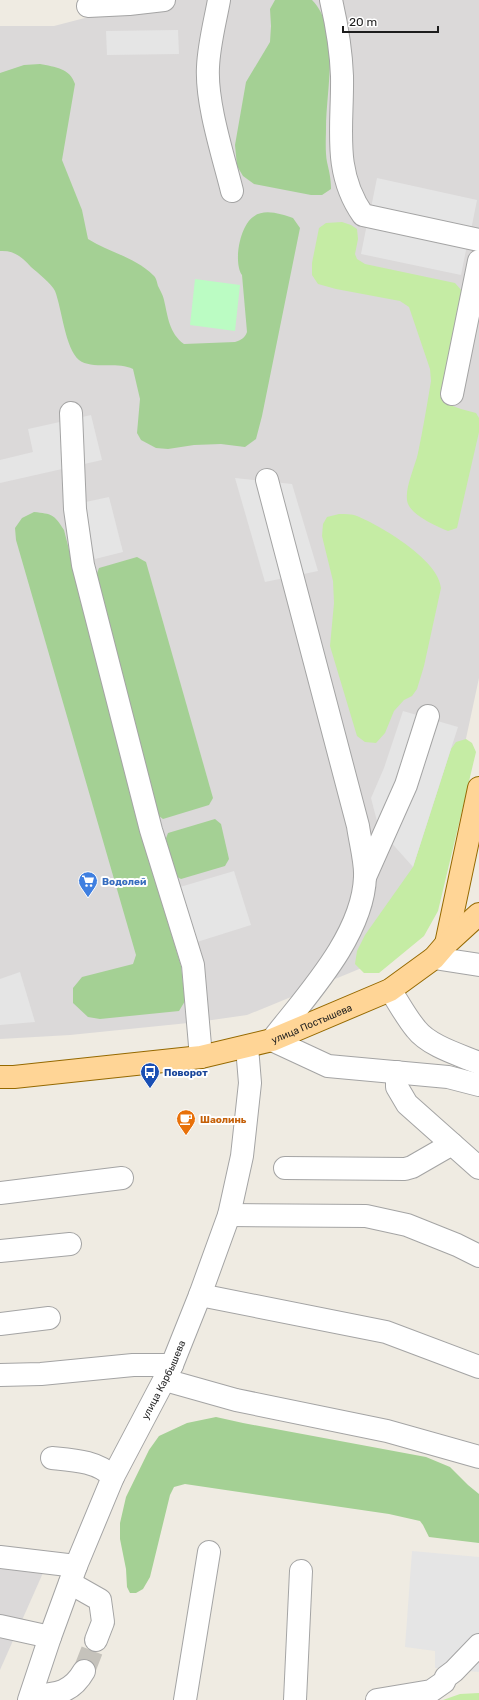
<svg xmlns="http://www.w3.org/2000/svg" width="479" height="1700" font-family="Rubik,sans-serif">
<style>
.residential{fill:#dbd9d9}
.grass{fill:#c5eca4}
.forest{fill:#a4d094}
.park{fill:#bbfcc3}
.parking{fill:#e5e5e5}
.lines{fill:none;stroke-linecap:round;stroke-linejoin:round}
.minor-tunnel{stroke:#c5c2bb;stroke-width:22;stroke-dasharray:22 11;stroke-linecap:butt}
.minor-casing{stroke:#a4a4a4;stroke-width:24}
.major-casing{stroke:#956900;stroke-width:24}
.minor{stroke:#fff;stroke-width:22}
.major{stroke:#ffd596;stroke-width:22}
.labels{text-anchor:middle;stroke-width:4;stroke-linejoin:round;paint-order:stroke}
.shop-label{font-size:10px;font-weight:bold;fill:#366cbe;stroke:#fff;text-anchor:start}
.street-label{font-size:10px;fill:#1d1d1d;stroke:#fff}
.transit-label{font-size:10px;font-weight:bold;fill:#164399;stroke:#fff;text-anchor:start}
.food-label{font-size:10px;font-weight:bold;fill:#c56008;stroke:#fff;text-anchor:start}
</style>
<rect width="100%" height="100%" fill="#efebe2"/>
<g class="residential">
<polygon points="154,0 479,0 479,678 426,925 386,958 247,1015 198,1022 70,1035 0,1039 0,26 54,26"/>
<polygon points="0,1561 46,1566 0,1670"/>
</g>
<g class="grass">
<path d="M342 222 351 225 357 229 358 239 355 254 357 259 365 264 455 283 462 291 444 398 447 404 461 409 476 413 479 418V432L457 528 448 531C436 526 413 516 408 504 403 491 415 467 418 453 423 429 427 405 431 381L430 369 409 307 400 301 336 289 318 284 312 275V263L319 228 326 223Z"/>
<path d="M339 514C345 514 352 514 357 516 381 526 439 560 441 588L424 666 417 689 412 696 404 700 394 711 385 733 376 743 365 742 357 736 330 646 334 603 333 581 322 536 323 524 327 517Z"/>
<polygon points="466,739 472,743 476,752 438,911 424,936 379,973 364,973 355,964 357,951 365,935 413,867 451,749 456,742"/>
<polygon points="479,1693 479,1700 443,1700 460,1694"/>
</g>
<g class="forest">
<path d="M275 0H312C341 30 326 89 326 128 326 138 325 151 327 162 329 171 331 178 331 189L322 195H311L254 184 243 176 237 166 235 145 246 82 270 42 271 26 270 9Z"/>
<path d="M40 64C55 67 70 68 75 84L62 160 82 210 88 239C108 252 135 257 153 275 156 277 157 282 158 286 160 290 163 295 164 300 168 317 169 333 184 344L235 342C241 340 245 338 247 332L242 275C233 262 240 226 253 217 264 208 281 214 293 218L300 228 262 416 256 439 245 447 221 444 194 445 168 449 156 448 141 440 137 433 140 399 133 369C117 361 92 370 79 360 65 348 62 309 55 291 52 284 38 273 31 267 22 257 14 250 0 251V73L24 65Z"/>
<path d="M34 512C52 514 54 514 64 530L140 830 181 966 185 1001 179 1011 100 1019 88 1017 73 1003V988L82 977 133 964 136 955 16 540 15 528 22 518Z"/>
<polygon points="137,557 146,562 213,798 209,805 163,819 159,816 96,576 99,568"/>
<polygon points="215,819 221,824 229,859 225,866 181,879 177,877 165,841 168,833"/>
<polygon points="216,1417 243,1423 426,1457 450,1467 468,1485 479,1494 479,1543 429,1537 423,1525 420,1521 389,1514 185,1484 174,1487 170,1495 150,1577 143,1589 136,1593 130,1593 127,1587 126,1569 120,1539 120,1523 126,1497 149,1450 159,1436 187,1423"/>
</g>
<polygon class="park" points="195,279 240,285 235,331 190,325"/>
<g class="parking">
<polygon points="178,30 179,54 107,55 106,31"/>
<polygon points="377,178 477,200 471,230 371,208"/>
<polygon points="367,224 467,245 461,275 361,254"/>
<polygon points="91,415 102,460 0,483 0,460 33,452 28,429"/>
<polygon points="235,478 292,484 318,571 265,582"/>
<polygon points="109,497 123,552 95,559 81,503"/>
<polygon points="403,711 458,727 413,867 379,829 371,798 384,768"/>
<polygon points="234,871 251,925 197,942 180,887"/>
<polygon points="20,972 35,1022 0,1025 0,979"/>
<polygon points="412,1551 479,1557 479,1672 435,1668 435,1651 405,1647"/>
</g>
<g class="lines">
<polyline class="minor-tunnel" points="84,1671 96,1640"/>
<defs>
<g id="minor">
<path d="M219 0C215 22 209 44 208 67 206 103 223 155 232 191"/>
<path d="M331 0C337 26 341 49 342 76 343 126 332 171 363 215L479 240"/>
<polyline points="88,6 129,4 164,0"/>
<polyline points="452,394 479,261"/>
<polyline points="71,413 75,509 83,565 151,830 193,965 201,1057"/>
<path d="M267 480 358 826C360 841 366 863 365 877 363 936 306 996 272 1040L328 1066 448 1077 479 1085"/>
<polyline points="365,877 406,785 428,716"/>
<polyline points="434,958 479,965"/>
<path d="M390 990C399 1003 406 1017 416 1029 429 1046 460 1055 479 1063"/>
<polyline points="397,1072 397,1087 407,1104 479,1168"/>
<polyline points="285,1168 405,1169 412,1167 452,1144"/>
<polyline points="0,1193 122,1178"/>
<polyline points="229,1215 366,1216 407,1225 457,1245 479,1256"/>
<polyline points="0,1251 70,1244"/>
<polyline points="200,1295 386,1332 479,1367"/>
<polyline points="0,1324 49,1318"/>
<polyline points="0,1375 41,1374 133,1365 172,1365"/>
<polyline points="165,1380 236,1400 387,1431 479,1457"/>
<path d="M52 1458C73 1460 98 1461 113 1477"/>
<polyline points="0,1557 76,1566"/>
<polyline points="70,1583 100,1600 103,1622 96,1640"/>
<polyline points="0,1626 50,1637"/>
<path d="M31 1696C55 1694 71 1694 84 1671"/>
<path id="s1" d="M29 1700 50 1637 76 1566 113 1477 172 1365 200 1295 229 1215 242 1156 250 1083 247 1047"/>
<polyline points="185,1700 209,1552"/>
<polyline points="295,1700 301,1571"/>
<polyline points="377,1700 431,1691 444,1682 446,1677 454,1671 479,1645"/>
</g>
<g id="major">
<polyline points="446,944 479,788"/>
<path id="s2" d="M0 1077H14L201 1057 272 1040 390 990 434 958 446 944 479 914"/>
</g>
</defs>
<use href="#minor" class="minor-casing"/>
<use href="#major" class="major-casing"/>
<use href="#minor" class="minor"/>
<use href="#major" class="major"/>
</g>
<defs>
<symbol id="supermarket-pin" viewBox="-11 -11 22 30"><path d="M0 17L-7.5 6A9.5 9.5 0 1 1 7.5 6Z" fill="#3f7fe0" stroke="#fff"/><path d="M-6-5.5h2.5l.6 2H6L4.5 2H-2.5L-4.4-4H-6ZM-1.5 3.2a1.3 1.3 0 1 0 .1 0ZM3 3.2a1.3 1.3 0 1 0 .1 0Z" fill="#fff"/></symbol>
<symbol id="bus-pin" viewBox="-11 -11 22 30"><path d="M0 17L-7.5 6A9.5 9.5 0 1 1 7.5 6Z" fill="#1a4fb4" stroke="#fff"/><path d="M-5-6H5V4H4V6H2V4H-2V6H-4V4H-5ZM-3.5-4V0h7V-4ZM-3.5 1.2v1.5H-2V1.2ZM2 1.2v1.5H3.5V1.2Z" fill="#fff"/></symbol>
<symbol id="cafe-pin" viewBox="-11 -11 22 30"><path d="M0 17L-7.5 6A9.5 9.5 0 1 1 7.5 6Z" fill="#e8710a" stroke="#fff"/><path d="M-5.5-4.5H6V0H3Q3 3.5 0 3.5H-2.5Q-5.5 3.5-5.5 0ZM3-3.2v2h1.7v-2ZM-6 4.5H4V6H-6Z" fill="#fff"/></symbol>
</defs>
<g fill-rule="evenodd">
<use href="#supermarket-pin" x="77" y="870" width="22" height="30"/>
<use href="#bus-pin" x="139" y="1061" width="22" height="30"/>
<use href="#cafe-pin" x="175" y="1108" width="22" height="30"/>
</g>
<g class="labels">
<g class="shop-label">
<text x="102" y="885">Водолей</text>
</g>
<g class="street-label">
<text dy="4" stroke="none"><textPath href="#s2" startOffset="318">улица Постышева</textPath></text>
<text dy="4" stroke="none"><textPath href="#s1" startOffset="348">улица Карбышева</textPath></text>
</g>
<g class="transit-label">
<text x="164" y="1076">Поворот</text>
</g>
<g class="food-label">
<text x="200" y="1123">Шаолинь</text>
</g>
</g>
<path d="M343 26v6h95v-6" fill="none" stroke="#1d1d1d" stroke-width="2"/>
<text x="349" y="26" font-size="12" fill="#1d1d1d" stroke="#ffffff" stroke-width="3" paint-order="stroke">20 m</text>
</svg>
